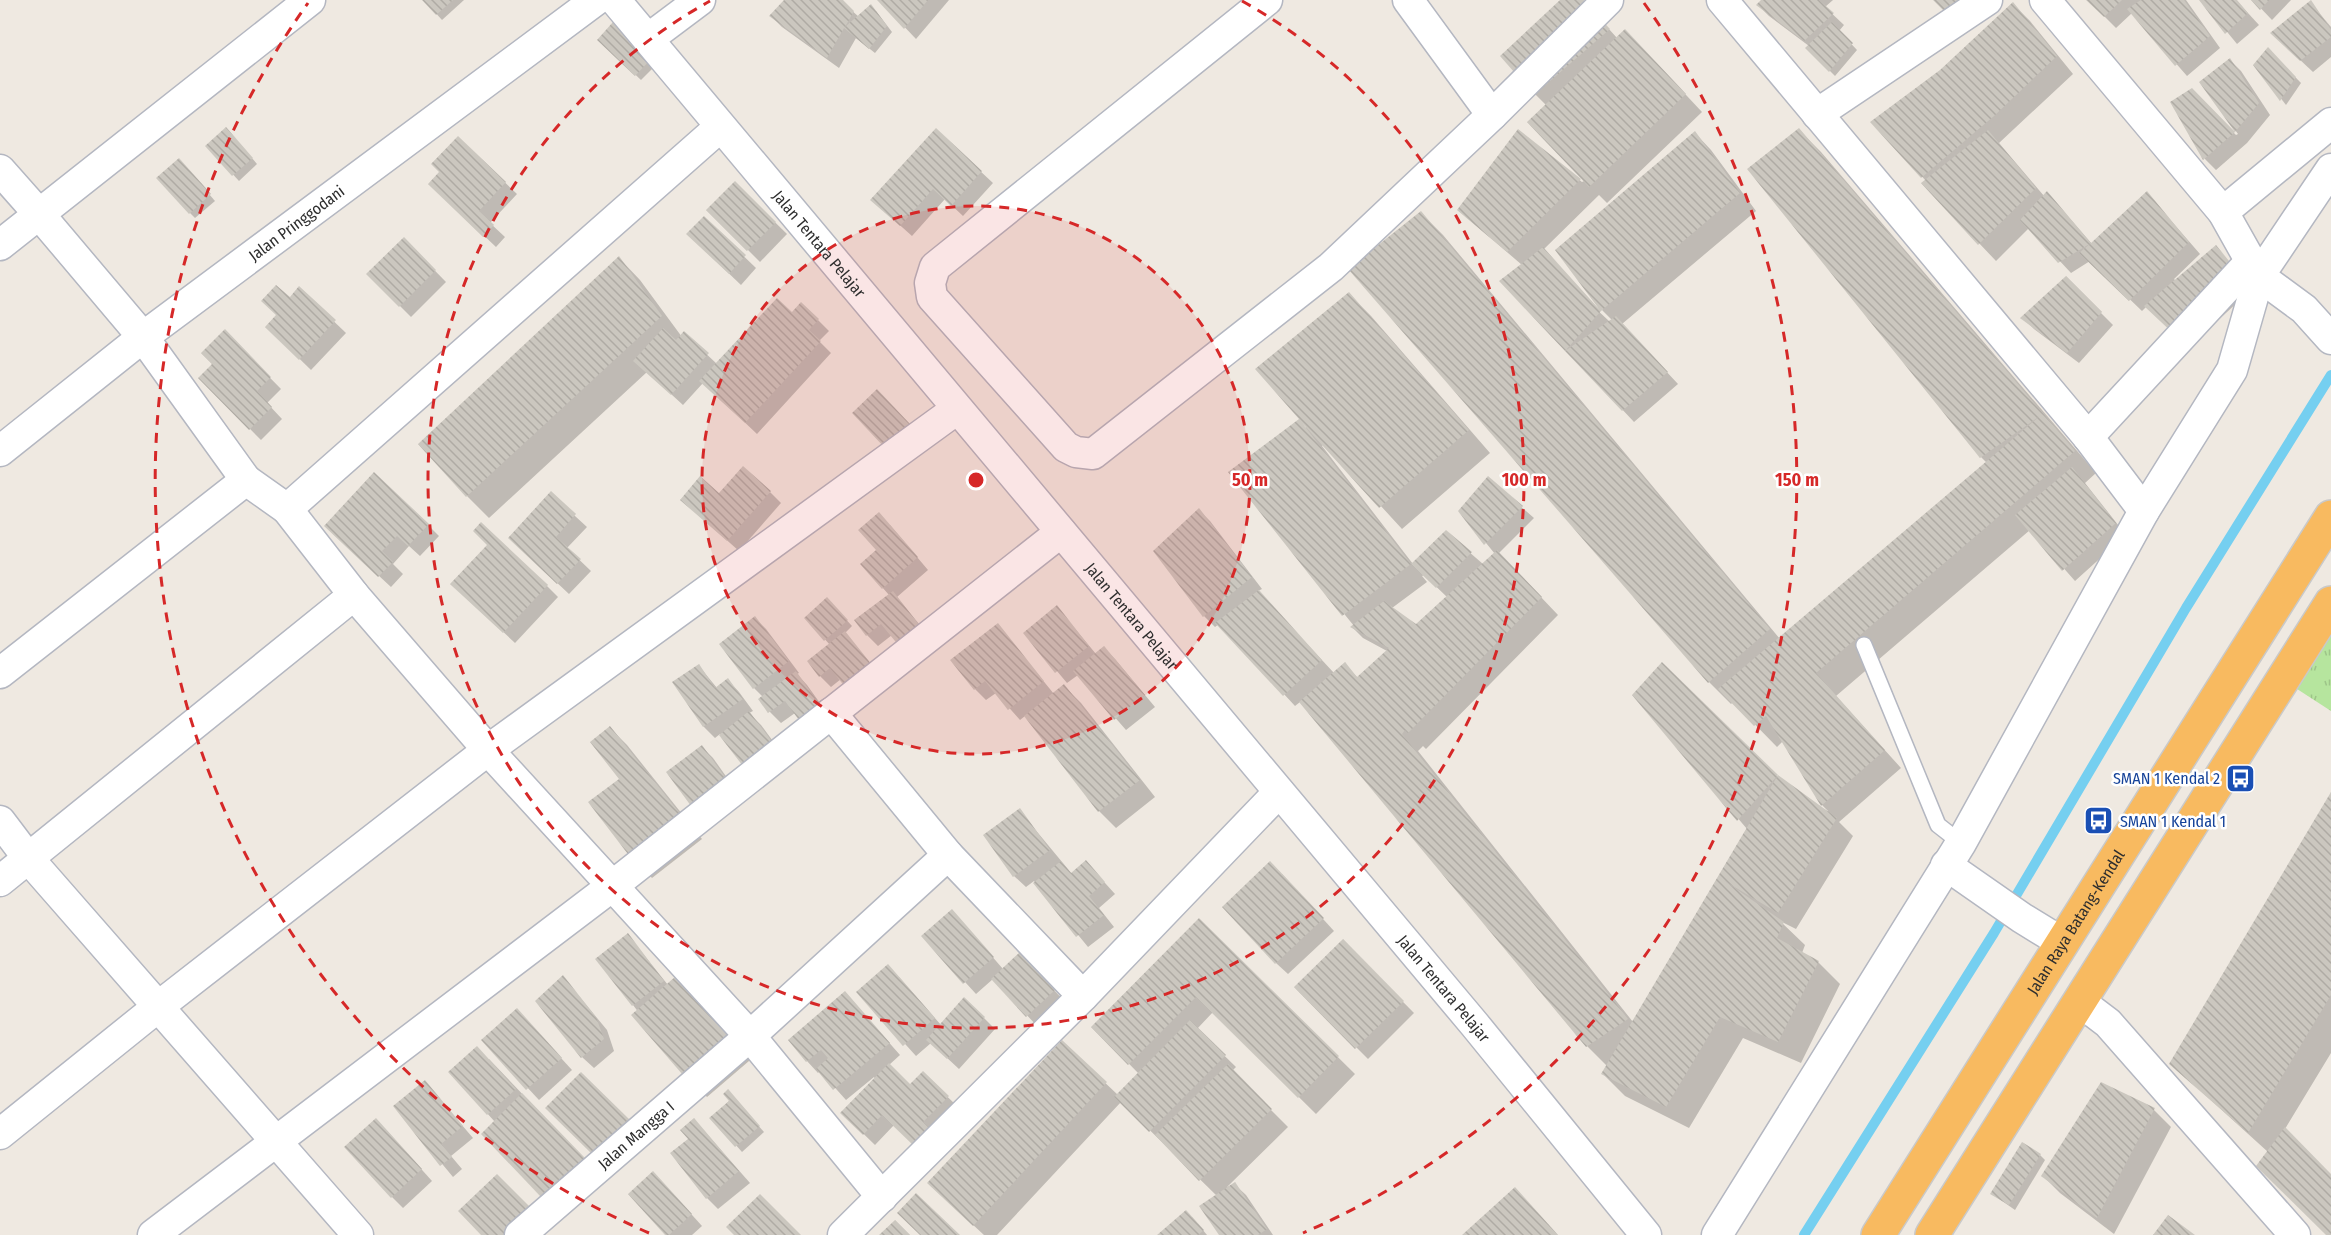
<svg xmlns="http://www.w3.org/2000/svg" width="2331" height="1235" font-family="'Fira Sans Condensed',sans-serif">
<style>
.grass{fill:url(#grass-tufts)}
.shadow{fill:#0003;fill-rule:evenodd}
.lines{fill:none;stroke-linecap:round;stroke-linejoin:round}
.stream{stroke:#75cff0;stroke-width:10}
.building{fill:url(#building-back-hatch)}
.service-casing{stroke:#b4b7c1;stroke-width:18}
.minor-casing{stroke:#b4b7c1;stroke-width:33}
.trunk-casing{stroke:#c9c9c9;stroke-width:36}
.service{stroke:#fff;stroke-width:15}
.minor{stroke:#fff;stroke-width:30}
.trunk{stroke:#f8ba60;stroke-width:33}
.ring{fill:none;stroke:#d62828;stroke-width:3;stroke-dasharray:10 8}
.labels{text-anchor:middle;stroke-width:5;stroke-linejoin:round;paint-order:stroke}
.street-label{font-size:16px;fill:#2e2e2e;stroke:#fff}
.transit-label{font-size:16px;fill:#164399;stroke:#fff;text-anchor:end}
.centre{fill:#d62828;stroke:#fff;stroke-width:3}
.ring-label{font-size:18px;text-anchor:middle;font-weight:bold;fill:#d62828;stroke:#fff;stroke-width:5;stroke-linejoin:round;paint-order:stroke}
</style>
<defs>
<pattern id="grass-tufts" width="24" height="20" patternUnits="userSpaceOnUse" patternTransform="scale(1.5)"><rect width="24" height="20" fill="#b6e59e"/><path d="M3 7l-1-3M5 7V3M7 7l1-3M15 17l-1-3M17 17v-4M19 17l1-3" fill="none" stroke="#9dc588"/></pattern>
<pattern id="building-back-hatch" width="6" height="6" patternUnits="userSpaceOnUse" patternTransform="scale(1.5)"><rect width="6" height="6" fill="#cbc7bf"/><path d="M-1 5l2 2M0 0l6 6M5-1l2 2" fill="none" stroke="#afaba4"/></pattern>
</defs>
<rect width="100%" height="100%" fill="#efe9e1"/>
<polygon class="grass" points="2331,628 2331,711 2294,687"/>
<g class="shadow">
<polygon points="424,0 464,0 442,20"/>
<polygon points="786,0 840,0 859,17 876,11 892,32 875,53 856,38 839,68 782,27 771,16"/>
<polygon points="879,0 949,0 916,39"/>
<polygon points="1562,0 1583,0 1617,38 1642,48 1702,112 1607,203 1599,195 1543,250 1594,307 1609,321 1613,321 1602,310 1695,133 1711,150 1756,211 1622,324 1678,384 1634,422 1502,281 1522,265 1458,210 1518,131 1582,182 1584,181 1547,106 1535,94"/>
<polygon points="1763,0 1833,0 1825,7 1844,25 1839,31 1857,50 1835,76 1807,48 1809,46 1769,16 1758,5"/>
<polygon points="2088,0 2186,0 2220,48 2187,76 2132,13 2116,28"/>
<polygon points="2201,0 2236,0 2259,25 2237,44"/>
<polygon points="2253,0 2291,0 2272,20"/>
<polygon points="2310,2 2331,27 2331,57 2313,72 2283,44"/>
<polygon points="2013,4 2030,21 2073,74 1999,143 2044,196 2058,205 2092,244 2147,193 2200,254 2174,279 2176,281 2216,247 2252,289 2189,347 2147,306 2142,311 2090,261 2071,273 2029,228 1996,261 1923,184 1926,181 1873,123 1941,71"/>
<polygon points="599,40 655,66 641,80"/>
<polygon points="2268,49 2301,83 2286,105 2255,65"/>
<polygon points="2230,60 2241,71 2270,115 2247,143 2216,170 2205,159 2172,102 2191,90 2236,135 2238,134 2201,83"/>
<polygon points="936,130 993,183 963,216 945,199 912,236 884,211"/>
<path d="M1799 130 1821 152 2096 473 2085 483 2126 535 2075 581 2030 530 1836 696 1901 768 1839 822 1853 836 1796 929 1780 921 1805 945 1802 953 1818 962 1840 984 1801 1063 1743 1038 1689 1128 1625 1096 1603 1074 1607 1066 1587 1046 1300 702 1295 706 1219 624 1215 627 1204 616 1199 510 1210 521 1262 589 1258 591 1334 673 1344 664 1358 678 1387 651 1363 638 1352 627 1354 626 1230 473 1308 426 1349 294 1371 316 1490 453 1402 529 1324 444 1322 446 1413 564 1446 532 1483 564 1495 554 1460 511 1488 478 1534 518 1499 553 1558 615 1426 749 1423 746 1418 751 1633 1022 1747 829 1634 695 1777 776 1826 812 1828 811 1822 805 1783 741 1777 747 1733 702 1731 704 1709 682 1421 213 1443 235 1780 639 1987 463 1981 457ZM1424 575 1447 597 1415 626 1392 608 1427 582 1422 576Z"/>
<polygon points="231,134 257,164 239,181 207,146"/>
<polygon points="458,138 517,194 490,223 505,237 496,247 441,195 441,172"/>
<polygon points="184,165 215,201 195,218 190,213"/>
<polygon points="735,183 787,234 760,262 708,210"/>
<polygon points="704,218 756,268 741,285 699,245"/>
<polygon points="404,239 446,282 411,317 368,274"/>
<polygon points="619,258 640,280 682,337 684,333 717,364 792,314 818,320 829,331 819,341 831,353 757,434 703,383 683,405 647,372 489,518 467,496"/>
<polygon points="2066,278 2113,325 2079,363 2034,329 2023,318"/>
<polygon points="300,289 346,333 311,370 267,327"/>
<polygon points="225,332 281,389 267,403 282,419 261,440 200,378 214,364"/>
<polygon points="770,492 781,503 739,551 712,527"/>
<polygon points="551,494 587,527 567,548 591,571 569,594 521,549"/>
<polygon points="428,525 439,536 420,556 409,546 393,564 403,574 391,587 337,537"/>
<polygon points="890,525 928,570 897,597 937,646 892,635 878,646 867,635 889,595 862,564 878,551"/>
<polygon points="489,545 547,586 558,597 515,643 464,595"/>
<polygon points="832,604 852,626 845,633 886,682 841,679 831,687 820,676 830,645 806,618"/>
<polygon points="1057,607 1096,654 1104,648 1115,659 1155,707 1126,730 1078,675 1067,683 1025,633"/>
<polygon points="755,618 766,629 799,673 797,674 807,685 835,724 795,713 781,723 770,712 760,699 763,697 754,688"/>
<polygon points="998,625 1054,694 1064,686 1081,703 1155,797 1116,828 1099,811 1025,716 1020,720 996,693 986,700 975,689"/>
<polygon points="699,666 717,688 728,680 739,692 753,711 749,713 761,725 786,759 720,734 715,738 704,727 674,682"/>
<polygon points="610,728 627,745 702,839 652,878 635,861"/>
<polygon points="702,747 713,758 740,796 706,821"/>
<polygon points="2331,795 2331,1053 2285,1129 2331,1176 2331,1235 2328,1235 2268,1152 2171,1064"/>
<polygon points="1019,810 1072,874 1086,862 1115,894 1099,908 1114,927 1088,947 1034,881 1026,887 1014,876"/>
<polygon points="1282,874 1334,931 1288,974 1276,963"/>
<polygon points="1199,920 1355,1074 1316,1114 1213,1012 1197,1029 1236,1067 1232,1071 1288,1127 1227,1187 1234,1184 1246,1195 1273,1235 1221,1235 1217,1196 1121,1102 997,1235 984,1235 946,1200 1062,1042 1118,1095 1139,1074 1093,1027"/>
<polygon points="963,923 1003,969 1031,965 1065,1002 1038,1027 993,979 976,994 923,936"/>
<polygon points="628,935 668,985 756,1055 707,1097 690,1080 633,1005"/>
<polygon points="1343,941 1414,1013 1368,1059 1296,987"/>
<polygon points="563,977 607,1030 614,1051 594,1068 582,1057"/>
<polygon points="899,977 941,1025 984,1018 995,1029 959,1069 931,1043 916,1056 858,992"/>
<polygon points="856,1005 900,1055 889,1065 910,1086 923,1073 959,1108 934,1134 894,1125 875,1145 842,1113 875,1079 874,1077 846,1100 820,1071 818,1073 807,1061 790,1040"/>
<polygon points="528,1022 572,1070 539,1100 483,1040"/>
<polygon points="489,1059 595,1170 555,1209 495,1122 450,1072"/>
<polygon points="425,1082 473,1138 451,1156 462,1169 453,1177 395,1107"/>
<polygon points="733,1097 764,1132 742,1152 712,1118"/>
<polygon points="2154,1110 2171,1127 2114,1234 2060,1193 2043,1176"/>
<polygon points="387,1131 432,1181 403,1208 392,1197"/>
<polygon points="705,1132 750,1183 718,1209 707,1198"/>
<polygon points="2040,1155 2045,1160 2015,1210 1992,1194"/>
<polygon points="664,1184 702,1226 692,1235 667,1235"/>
<polygon points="1192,1217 1207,1235 1159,1235"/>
</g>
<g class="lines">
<polyline class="stream" points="1804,1235 1994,933 2186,608 2331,375"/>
</g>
<g class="building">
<polygon points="422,0 453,0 436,15"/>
<polygon points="784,0 843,0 854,11 845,27 871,4 887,26 869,49 844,28 827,58 769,16"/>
<polygon points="877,0 928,0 904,29"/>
<polygon points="1560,0 1583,0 1610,29 1534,95 1500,56"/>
<polygon points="1761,0 1819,0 1834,13 1804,41 1756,5"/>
<polygon points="1933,0 1972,0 1949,16"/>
<polygon points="2086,0 2122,0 2104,17"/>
<polygon points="2141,0 2184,0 2210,36 2175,66 2127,9"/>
<polygon points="2199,0 2237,0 2248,13 2225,34"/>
<polygon points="2251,0 2269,0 2260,10"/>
<polygon points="2311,0 2331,30 2331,37 2300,61 2270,33"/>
<polygon points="2013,2 2057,56 1994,116 1921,178 1870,122 1940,70"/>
<polygon points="613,22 651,59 635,76 597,40"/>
<polygon points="1832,22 1853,43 1829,72 1805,48"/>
<polygon points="1625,29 1686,94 1589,187 1527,122"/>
<polygon points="2268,47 2296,77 2280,101 2253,65"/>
<polygon points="2230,58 2259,103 2235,132 2203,160 2170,102 2192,88 2235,132 2199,82"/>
<polygon points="226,127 253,158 232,176 205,146"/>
<polygon points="936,128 982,171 951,206 933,189 900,226 870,200"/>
<polygon points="1799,128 2075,451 1816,673 1885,750 1821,806 1766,716 1754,726 1718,689 2040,416 1980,458 1747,169"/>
<polygon points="1518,129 1581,179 1507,252 1457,210"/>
<polygon points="1988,130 2036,188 1978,245 1921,183"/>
<polygon points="1695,131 1740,193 1601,311 1565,351 1616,316 1668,372 1622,411 1565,351 1499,281 1543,247 1599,309 1555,250"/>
<polygon points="458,136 506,182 479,211 494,225 483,237 428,184 439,172 431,164"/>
<polygon points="179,158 211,194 189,214 156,178"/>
<polygon points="735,181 776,222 747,251 706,210"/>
<polygon points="2047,191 2091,243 2147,191 2189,242 2129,301 2079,253 2091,243 2058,263 2020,220"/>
<polygon points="1421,211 1770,629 1708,683 1348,269"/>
<polygon points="704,216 746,255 729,274 686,234"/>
<polygon points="404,237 436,270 399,307 366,274"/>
<polygon points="2216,245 2242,277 2177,337 2144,306"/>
<polygon points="619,256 662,316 466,497 418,444"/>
<polygon points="2066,276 2102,312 2067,353 2020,318"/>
<polygon points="276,285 290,297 299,286 336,320 299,360 265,327 276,315 261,301"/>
<polygon points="1349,292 1469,430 1379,508 1303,424 1411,564 1342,616 1228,472 1299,419 1255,369"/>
<polygon points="777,298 792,312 801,302 819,319 809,330 821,341 745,423 699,381"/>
<polygon points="663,328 676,340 684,331 709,353 671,395 633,361"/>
<polygon points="225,329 271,377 257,391 272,407 249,430 198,378 212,364 201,353"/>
<polygon points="877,389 910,424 885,448 852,413"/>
<polygon points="743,466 771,491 727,541 680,500 700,476 719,493"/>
<polygon points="2072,467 2116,523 2062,571 2015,515"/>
<polygon points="374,472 429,524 408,546 397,536 382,551 393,562 378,577 324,526"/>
<polygon points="1488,476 1523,506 1484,545 1458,511"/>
<polygon points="551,491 576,514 556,537 581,559 557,584 508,538"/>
<polygon points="1199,508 1252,577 1203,617 1153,551"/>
<polygon points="879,512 918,557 882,589 860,564 876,550 858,530"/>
<polygon points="481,522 548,585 503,633 450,584 487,545 473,531"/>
<polygon points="1446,530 1472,552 1436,588 1411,564"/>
<polygon points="1497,550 1542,597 1408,733 1405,730 1402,734 1628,1019 1586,1047 1299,702 1345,662 1357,677 1389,648 1350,627 1384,601 1416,624"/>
<polygon points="1259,590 1322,660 1283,696 1215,623"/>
<polygon points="893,591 926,634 904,652 881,624 866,636 854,620"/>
<polygon points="827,597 848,620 824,641 804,618"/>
<polygon points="1057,605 1089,646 1055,673 1023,633"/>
<polygon points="755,616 789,661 753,689 719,644"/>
<polygon points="998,623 1044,681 1008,710 985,681 974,690 950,660"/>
<polygon points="845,631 876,670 849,692 830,668 819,677 807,661"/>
<polygon points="1104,646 1145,695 1114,720 1073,671"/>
<polygon points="1662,662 1778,775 1737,821 1632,695"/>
<polygon points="699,664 715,688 728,678 743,699 703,727 672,682"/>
<polygon points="796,671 825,712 804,727 785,701 768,713 758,699"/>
<polygon points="1064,684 1140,780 1098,812 1024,716"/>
<polygon points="749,711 776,747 746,770 719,735"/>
<polygon points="610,726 686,821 634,862 588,802 619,779 590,742"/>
<polygon points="702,745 730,784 694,810 666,772"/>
<polygon points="1778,775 1837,818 1778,913 1723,880 1784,922 1777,938 1819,961 1778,1042 1720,1017 1666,1107 1601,1074"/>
<polygon points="2331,792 2331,995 2248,1133 2169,1064"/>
<polygon points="1020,808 1050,850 1013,877 983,835"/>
<polygon points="1086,860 1105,882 1089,896 1104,915 1076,937 1033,883 1061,861 1071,873"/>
<polygon points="1270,861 1324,918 1275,964 1222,907"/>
<polygon points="952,909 994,957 963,984 921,936"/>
<polygon points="1199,918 1339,1056 1298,1098 1196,997 1128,1065 1091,1027"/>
<polygon points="628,933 664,981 632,1006 595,959"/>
<polygon points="1343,939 1404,1001 1355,1049 1294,987"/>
<polygon points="1020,952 1055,990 1026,1017 991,979"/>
<polygon points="888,964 935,1018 903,1046 856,992"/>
<polygon points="683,970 740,1037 689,1082 631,1015"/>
<polygon points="563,975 596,1017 604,1039 581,1058 535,1001"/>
<polygon points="845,991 890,1043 833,1090 816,1069 828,1058 821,1050 806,1062 788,1040"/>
<polygon points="964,997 985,1017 947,1059 926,1040"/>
<polygon points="517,1008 562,1058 526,1090 481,1040"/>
<polygon points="1190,1020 1226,1055 1149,1132 1114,1097"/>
<polygon points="1062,1040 1107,1082 973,1226 927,1183"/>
<polygon points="477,1046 516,1089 487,1115 448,1072"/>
<polygon points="889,1063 910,1084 923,1071 949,1096 923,1122 933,1131 916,1148 882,1115 863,1135 840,1113"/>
<polygon points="1228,1064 1272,1109 1199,1181 1155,1135"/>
<polygon points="581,1072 630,1120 594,1156 545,1108"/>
<polygon points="425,1080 463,1126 441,1144 452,1157 440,1166 393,1106"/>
<polygon points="2101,1082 2155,1108 2097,1218 2041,1176"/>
<polygon points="728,1089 760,1126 735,1147 709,1118 729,1101 723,1094"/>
<polygon points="522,1093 585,1158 543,1199 481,1134"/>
<polygon points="376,1118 422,1169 391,1198 344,1147"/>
<polygon points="694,1118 739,1171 706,1199 670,1153 688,1139 680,1130"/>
<polygon points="2285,1127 2331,1174 2331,1235 2326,1235 2256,1166"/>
<polygon points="2022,1142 2041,1154 2009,1205 1990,1194"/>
<polygon points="653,1171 692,1214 669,1235 665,1235 628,1194"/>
<polygon points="497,1174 534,1211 510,1235 481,1235 458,1211"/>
<polygon points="1235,1182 1267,1229 1258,1235 1219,1235 1199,1206"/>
<polygon points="1515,1187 1558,1235 1462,1235"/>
<polygon points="916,1193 960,1235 920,1235 897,1213"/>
<polygon points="760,1194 801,1235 734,1235 726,1227"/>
<polygon points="1186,1210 1204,1230 1198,1235 1157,1235"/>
<polygon points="2168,1215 2195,1235 2153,1235"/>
<polygon points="895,1220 910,1235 879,1235"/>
</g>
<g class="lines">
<defs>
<polyline id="service" points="1864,645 1938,825 1961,843"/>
<g id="minor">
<path id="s1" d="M615 0 1475 1025 1646 1235"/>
<polyline points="1267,0 935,267 930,283 932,297 1066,447 1076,452 1093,454 1331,267 1492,115 1608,0"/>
<polyline points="1408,0 1492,115"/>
<polyline points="1722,0 2088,437 2144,511"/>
<polyline points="2045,0 2223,212 2259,276 2304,309 2331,339"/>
<polyline points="648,39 700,0"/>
<polyline points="1817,114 1987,0"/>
<polyline points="0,170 39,214 143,337 246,480"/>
<polyline points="2223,212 2331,123"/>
<polyline points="0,245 310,0"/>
<polyline points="2088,437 2251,261"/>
<path id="s2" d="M0 451 143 337 596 0"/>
<polyline points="287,509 354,595 488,750 750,1036 882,1197"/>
<polyline points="0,673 246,480 287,509 720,127"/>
<polyline points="831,713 948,855"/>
<polyline points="0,821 28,858 358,1235"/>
<polyline points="1946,865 2022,918 2063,943"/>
<polyline points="0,881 354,595"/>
<polyline points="2079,1001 2108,1023 2295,1235"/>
<polyline points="0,1134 159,1006 488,750 957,409"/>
<polyline points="153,1235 611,887 1061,532"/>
<path id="s3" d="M520 1235 750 1036 948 855 1083 996"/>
<polyline points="843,1235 1083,996 1279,792"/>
<polyline points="1717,1235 1961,843 2144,511 2232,370 2259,276 2331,169"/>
</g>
<g id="trunk">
<path id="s4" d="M1878 1235 2331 517"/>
<polyline points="1932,1235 2331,603"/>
</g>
</defs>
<use href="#service" class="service-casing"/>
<use href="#minor" class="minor-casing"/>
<use href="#trunk" class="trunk-casing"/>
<use href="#service" class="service"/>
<use href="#minor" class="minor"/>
<use href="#trunk" class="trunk"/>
</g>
<circle cx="976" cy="480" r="274" fill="#d62828" fill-opacity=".12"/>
<g class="ring">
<circle cx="976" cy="480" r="274"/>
<path d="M1242 1A548 548 0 1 1 710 1"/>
<path d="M649 1233A821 821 0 0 1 308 3M1644 3A821 821 0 0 1 1303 1233"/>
</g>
<defs>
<symbol id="bus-square" viewBox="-11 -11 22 22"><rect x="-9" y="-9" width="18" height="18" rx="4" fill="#1a4fb4" stroke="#fff"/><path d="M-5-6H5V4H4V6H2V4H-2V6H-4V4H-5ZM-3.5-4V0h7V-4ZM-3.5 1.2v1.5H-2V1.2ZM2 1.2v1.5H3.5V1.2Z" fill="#fff"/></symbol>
</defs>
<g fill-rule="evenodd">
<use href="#bus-square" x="2224" y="762" width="33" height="33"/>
<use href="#bus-square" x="2082" y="804" width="33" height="33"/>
</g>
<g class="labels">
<g class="street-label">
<text dy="6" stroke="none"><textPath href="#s2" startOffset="374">Jalan Pringgodani</textPath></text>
<text dy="6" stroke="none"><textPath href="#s1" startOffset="318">Jalan Tentara Pelajar</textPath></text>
<text dy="6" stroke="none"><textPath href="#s1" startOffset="804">Jalan Tentara Pelajar</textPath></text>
<text dy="6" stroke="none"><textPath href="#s4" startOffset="370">Jalan Raya Batang-Kendal</textPath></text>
<text dy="6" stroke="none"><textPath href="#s1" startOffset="1290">Jalan Tentara Pelajar</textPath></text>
<text dy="6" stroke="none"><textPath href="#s3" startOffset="153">Jalan Mangga I</textPath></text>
</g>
<g class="transit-label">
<text x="2220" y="784">SMAN 1 Kendal 2</text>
<text x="2120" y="827" text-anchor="start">SMAN 1 Kendal 1</text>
</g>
</g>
<circle cx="976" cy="480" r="9" class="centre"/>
<g class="ring-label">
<text x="1250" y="486">50 m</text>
<text x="1524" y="486">100 m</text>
<text x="1797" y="486">150 m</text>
</g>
</svg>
